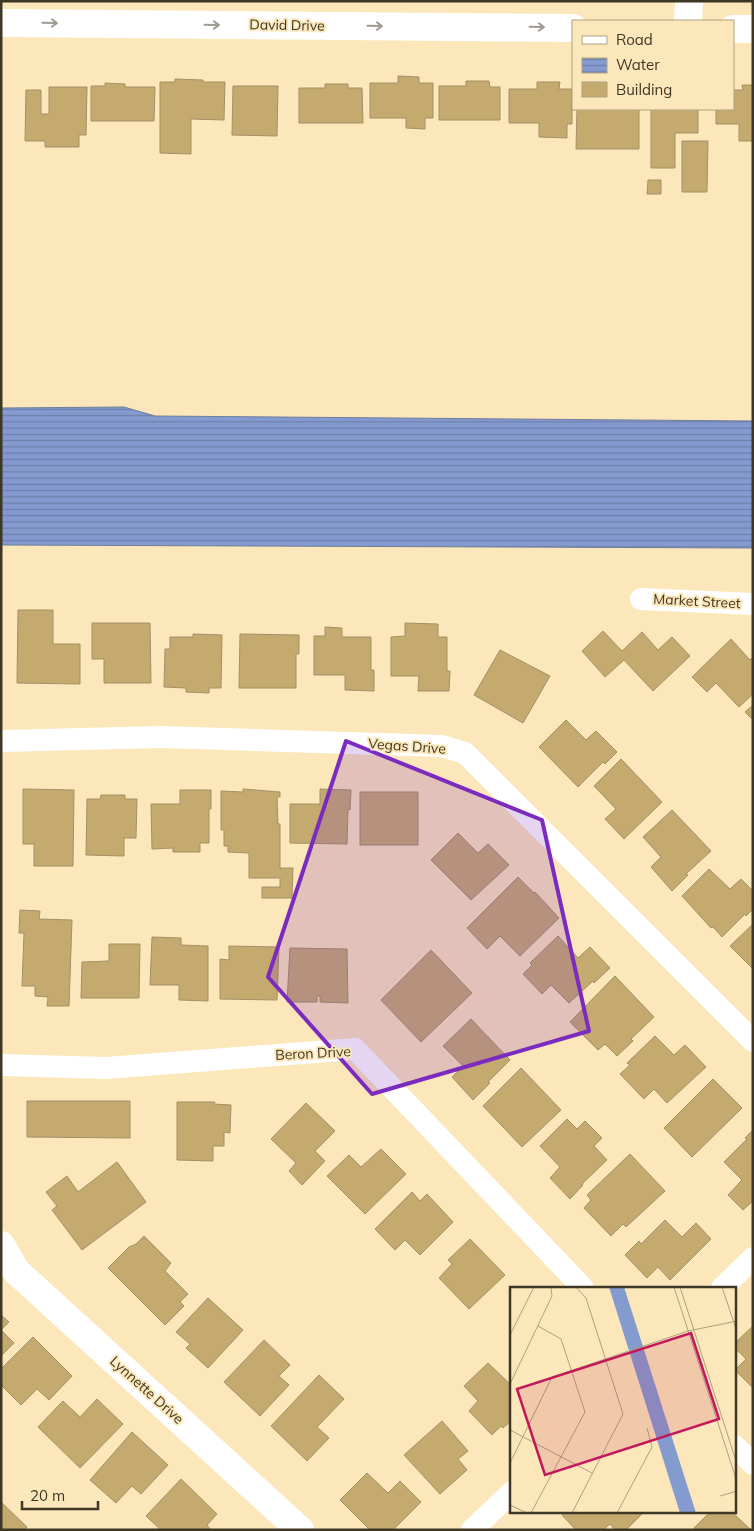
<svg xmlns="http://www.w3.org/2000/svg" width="754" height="1531" font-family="Mulish,sans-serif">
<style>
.water{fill:url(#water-rules);stroke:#6f7d9d}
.building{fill:#c4aa6f;stroke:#a39065}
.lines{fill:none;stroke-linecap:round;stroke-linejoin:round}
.minor{stroke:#fff;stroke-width:22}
.tertiary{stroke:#fff;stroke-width:28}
.secondary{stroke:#fff;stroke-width:28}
.oneway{stroke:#9f9b92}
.marked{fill:#7b2cbf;fill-opacity:0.2;stroke:#7b2cbf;stroke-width:4;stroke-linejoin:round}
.labels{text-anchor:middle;stroke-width:4;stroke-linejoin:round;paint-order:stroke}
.street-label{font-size:14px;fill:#3f3725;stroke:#fbe7b9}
.inset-road{fill:none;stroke:#b0a17e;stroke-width:1}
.view{fill:#c2185b;fill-opacity:0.15;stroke:#c2185b;stroke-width:2.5}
.inset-edge{fill:none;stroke:#3f3725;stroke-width:2.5}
</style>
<defs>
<pattern id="water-rules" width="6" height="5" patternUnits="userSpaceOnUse" patternTransform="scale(1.25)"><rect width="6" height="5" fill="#849bd0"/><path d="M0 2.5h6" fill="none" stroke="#6d7fa9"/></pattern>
</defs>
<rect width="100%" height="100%" fill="#fbe7b9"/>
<polygon class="water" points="124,407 155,416 753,421 753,548 1,545 1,408"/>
<g class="building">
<polygon points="398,76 419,77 419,83 433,83 433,118 425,118 425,129 406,128 406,118 370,118 370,83 398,83"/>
<polygon points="175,79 203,80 203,82 225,82 224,120 191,119 191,154 160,153 160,82 175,82"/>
<polygon points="466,81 489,81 490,87 500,87 500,120 439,120 439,86 466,86"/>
<polygon points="537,82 560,82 559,89 572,89 572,124 567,124 567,138 539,137 539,123 509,123 509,89 537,89"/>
<polygon points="105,83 125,84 125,87 155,87 154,121 91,121 91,86 105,86"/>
<polygon points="325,84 348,84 348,88 362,88 363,123 299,123 299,88 325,88"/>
<polygon points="742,85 753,85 753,141 739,141 739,124 716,124 716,109 733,109 733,90 743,90"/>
<polygon points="233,86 278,86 277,136 232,135"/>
<polygon points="49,87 87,87 86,135 79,135 79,147 45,147 45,141 25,141 26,90 41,90 41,114 49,114"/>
<polygon points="577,109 639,109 639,149 576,149"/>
<polygon points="651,109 698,109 698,133 675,133 675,168 651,168"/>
<polygon points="682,141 708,141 707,192 682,192"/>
<polygon points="648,180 661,180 661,194 647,194"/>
<polygon points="18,610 53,610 53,644 80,644 80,684 17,683"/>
<polygon points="92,623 150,623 151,683 104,683 104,659 92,659"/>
<polygon points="405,623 438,624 438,637 447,637 447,671 450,671 449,691 418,691 419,676 391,676 391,637 405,636"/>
<polygon points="325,627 342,628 342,637 371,637 371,670 374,670 374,691 345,690 345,675 314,675 314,636 325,636"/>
<polygon points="603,631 622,651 642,632 658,650 672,637 690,656 653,691 624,660 605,677 582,651"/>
<polygon points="193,634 222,635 221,688 209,688 209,693 186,692 186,688 164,687 165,649 170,649 170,637 193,637"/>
<polygon points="240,634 299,635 299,654 296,654 296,688 239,688"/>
<polygon points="731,639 750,660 753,657 753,694 739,707 716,683 707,692 692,677"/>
<polygon points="500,650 550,676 523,723 474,695"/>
<polygon points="753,705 753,720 745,712"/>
<polygon points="566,720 586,740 596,731 617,752 605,764 603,762 578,787 539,747"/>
<polygon points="621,759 662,802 624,839 605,819 616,809 594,786"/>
<polygon points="23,789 74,790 73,866 34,866 34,844 23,844"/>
<polygon points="243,789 280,792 280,797 277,797 278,824 280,824 280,868 293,868 292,898 262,898 262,887 280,887 280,878 249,878 249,853 228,852 228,846 224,846 224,830 221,830 221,791 243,792"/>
<polygon points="320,789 351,790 350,810 348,809 347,844 290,843 290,804 320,804"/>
<polygon points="180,790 211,790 211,809 209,809 209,843 200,843 200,852 173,852 173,848 152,849 151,804 180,804"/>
<rect x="360" y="792" width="58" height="53"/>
<polygon points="101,795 125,795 125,799 137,799 136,838 124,838 124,856 86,855 87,799 100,799"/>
<polygon points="672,810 711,851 686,874 688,875 672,891 651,867 661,857 643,837"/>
<polygon points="458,833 478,853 488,844 509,865 471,900 431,860"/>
<polygon points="709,869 730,889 741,879 753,891 753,909 746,916 745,914 722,937 713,927 711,928 682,896"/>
<polygon points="518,877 534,893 535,892 559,918 520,956 500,936 487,949 467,928"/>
<polygon points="20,910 40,911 39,919 72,920 69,1006 47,1006 48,997 35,996 35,986 22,986 24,933 19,933"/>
<polygon points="753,924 753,969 730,946"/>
<polygon points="558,936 578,958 590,947 610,968 594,983 593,981 569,1003 551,985 542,994 523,974 532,965 530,963"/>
<polygon points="152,937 181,938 181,945 208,946 208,1001 179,1000 179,985 150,985"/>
<polygon points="109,944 140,944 139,998 81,998 82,962 109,961"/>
<polygon points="229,946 279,947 277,1000 220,999 220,959 229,960"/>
<polygon points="290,948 347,949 348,1003 320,1002 320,996 317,996 317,1002 287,1002"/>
<polygon points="431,950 472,993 421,1042 381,1000"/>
<polygon points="615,976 654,1017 631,1039 633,1041 617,1056 605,1044 598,1050 570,1022"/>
<polygon points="471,1019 510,1060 488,1082 490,1083 473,1100 452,1077 463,1066 443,1046"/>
<polygon points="655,1036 674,1055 685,1045 706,1067 667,1103 654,1089 644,1099 620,1074 630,1065 627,1063"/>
<polygon points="521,1068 561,1110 522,1147 483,1106"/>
<polygon points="713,1079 742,1108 692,1157 664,1128"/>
<polygon points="27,1101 130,1101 130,1138 27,1137"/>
<polygon points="177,1102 215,1102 214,1104 231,1105 230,1133 224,1132 224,1146 213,1146 213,1161 177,1160"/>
<polygon points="306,1103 335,1131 315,1151 325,1161 302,1185 289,1171 296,1163 271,1139"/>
<polygon points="567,1119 577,1129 585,1121 602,1138 594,1146 607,1160 582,1184 583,1185 570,1199 550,1178 560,1167 540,1146"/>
<polygon points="753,1130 753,1201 743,1210 728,1195 742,1180 724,1162 747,1139 745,1138"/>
<polygon points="381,1149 406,1174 365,1214 327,1176 349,1155 361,1167"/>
<polygon points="630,1154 665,1191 626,1227 623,1224 611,1236 584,1208 591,1200 587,1195"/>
<polygon points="117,1162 146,1202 82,1250 52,1210 57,1206 46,1192 67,1176 78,1192"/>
<polygon points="412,1192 420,1201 427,1194 453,1222 420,1255 405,1240 395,1250 375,1229"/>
<polygon points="665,1220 682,1237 696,1223 711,1239 670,1280 658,1267 647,1278 625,1255 639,1241 641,1244"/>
<polygon points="144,1236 171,1263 165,1271 188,1294 180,1302 184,1306 165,1325 108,1268 129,1247 136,1244"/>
<polygon points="470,1239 505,1275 469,1309 439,1278 452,1264 448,1260"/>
<polygon points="208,1298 243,1330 208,1368 186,1348 190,1344 176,1332"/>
<polygon points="1,1315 9,1322 1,1330"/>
<polygon points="753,1326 753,1388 735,1370 746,1359 735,1348 735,1343"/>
<polygon points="1,1330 14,1343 1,1356"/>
<polygon points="33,1337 72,1376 49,1400 37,1389 21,1405 1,1385 1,1369"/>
<polygon points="264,1340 290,1365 279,1376 289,1385 260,1416 224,1382"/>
<polygon points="488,1363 512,1386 512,1420 503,1428 501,1426 492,1435 469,1411 478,1401 464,1386"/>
<polygon points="319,1375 344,1399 317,1427 329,1438 307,1461 271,1426"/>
<polygon points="97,1399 123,1424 80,1468 38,1427 63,1401 80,1417"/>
<polygon points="442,1421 468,1451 458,1459 467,1470 440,1494 404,1455"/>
<polygon points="132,1432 168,1465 141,1494 132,1486 116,1503 90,1480"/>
<polygon points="367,1473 388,1493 400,1481 421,1502 393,1530 370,1530 340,1500"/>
<polygon points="181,1479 217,1514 207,1525 211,1530 161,1530 146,1516"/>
<polygon points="1,1502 27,1527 25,1530 1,1530"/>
<polygon points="565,1512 641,1512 642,1514 626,1530 615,1530 610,1524 603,1530 576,1530 562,1515"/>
<polygon points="710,1512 732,1512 751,1530 695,1530 694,1528"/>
</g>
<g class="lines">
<g class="minor">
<polyline points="641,599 753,604"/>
<polyline points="1,741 161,737 442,746 465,753 753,1041"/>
<polyline points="1,1065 106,1068 355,1049 583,1288"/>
<polyline points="722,1288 753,1258"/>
<polyline points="735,1446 753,1464"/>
<polyline points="472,1530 512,1492"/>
</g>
<polyline class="tertiary" points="1,1245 16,1271 300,1530"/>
<g class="secondary">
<polyline points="688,21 689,1"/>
<polyline points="1,23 573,28"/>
<polyline points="733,29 753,29"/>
</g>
</g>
<defs><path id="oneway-shaft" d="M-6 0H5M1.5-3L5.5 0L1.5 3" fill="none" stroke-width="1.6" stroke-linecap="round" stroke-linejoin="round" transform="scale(1.25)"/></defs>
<g class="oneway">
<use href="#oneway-shaft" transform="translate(50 23) rotate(1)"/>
<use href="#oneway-shaft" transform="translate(212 25) rotate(1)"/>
<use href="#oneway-shaft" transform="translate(375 26) rotate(1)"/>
<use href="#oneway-shaft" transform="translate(537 27) rotate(1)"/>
</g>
<path class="marked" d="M346 741 542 820 589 1031 372 1094 268 977Z"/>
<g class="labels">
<g class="street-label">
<text transform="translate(287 25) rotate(1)" y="5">David Drive</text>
<text transform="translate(697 601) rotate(3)" y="5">Market Street</text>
<text transform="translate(407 746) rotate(4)" y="5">Vegas Drive</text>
<text transform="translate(313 1053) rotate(-3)" y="5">Beron Drive</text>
<text transform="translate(147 1390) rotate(42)" y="5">Lynnette Drive</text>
</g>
</g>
<g transform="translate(510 1287)">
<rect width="226" height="226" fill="#fbe7b9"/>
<path d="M99 0H114L186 226H170Z" fill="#849bd0"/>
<path class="inset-road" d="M164 0 227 195M170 0 227 177M212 0 227 45M0 48 24 0M0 97 42 9 41 0M0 143 82 186M0 176 42 90 178 44 227 34M210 209 227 204M0 218 17 226M21 226 75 125 51 52 28 39M62 226 113 127 76 11 66 0M107 226 142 160 137 141"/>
<path class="view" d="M181 46 209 132 35 188 7 102Z"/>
<rect width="226" height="226" class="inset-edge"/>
</g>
<rect width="754" height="1531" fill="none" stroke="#3f3725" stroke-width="5"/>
<rect x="572" y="20" width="162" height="90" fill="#fbe7b9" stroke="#b0a17e"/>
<rect x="582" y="36" width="25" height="8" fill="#ffffff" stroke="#b0a17e"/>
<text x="616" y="45" font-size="15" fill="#3f3725">Road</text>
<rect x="582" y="58" width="25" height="15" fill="url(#water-rules)" stroke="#b0a17e"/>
<text x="616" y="70" font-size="15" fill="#3f3725">Water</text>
<rect x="582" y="82" width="25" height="15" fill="#c4aa6f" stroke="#b0a17e"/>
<text x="616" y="95" font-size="15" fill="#3f3725">Building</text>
<path d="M22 1501v8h76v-8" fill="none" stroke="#3f3725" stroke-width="2.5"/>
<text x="30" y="1501" font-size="15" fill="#3f3725" stroke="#fbe7b9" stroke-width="4" paint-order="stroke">20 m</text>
</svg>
